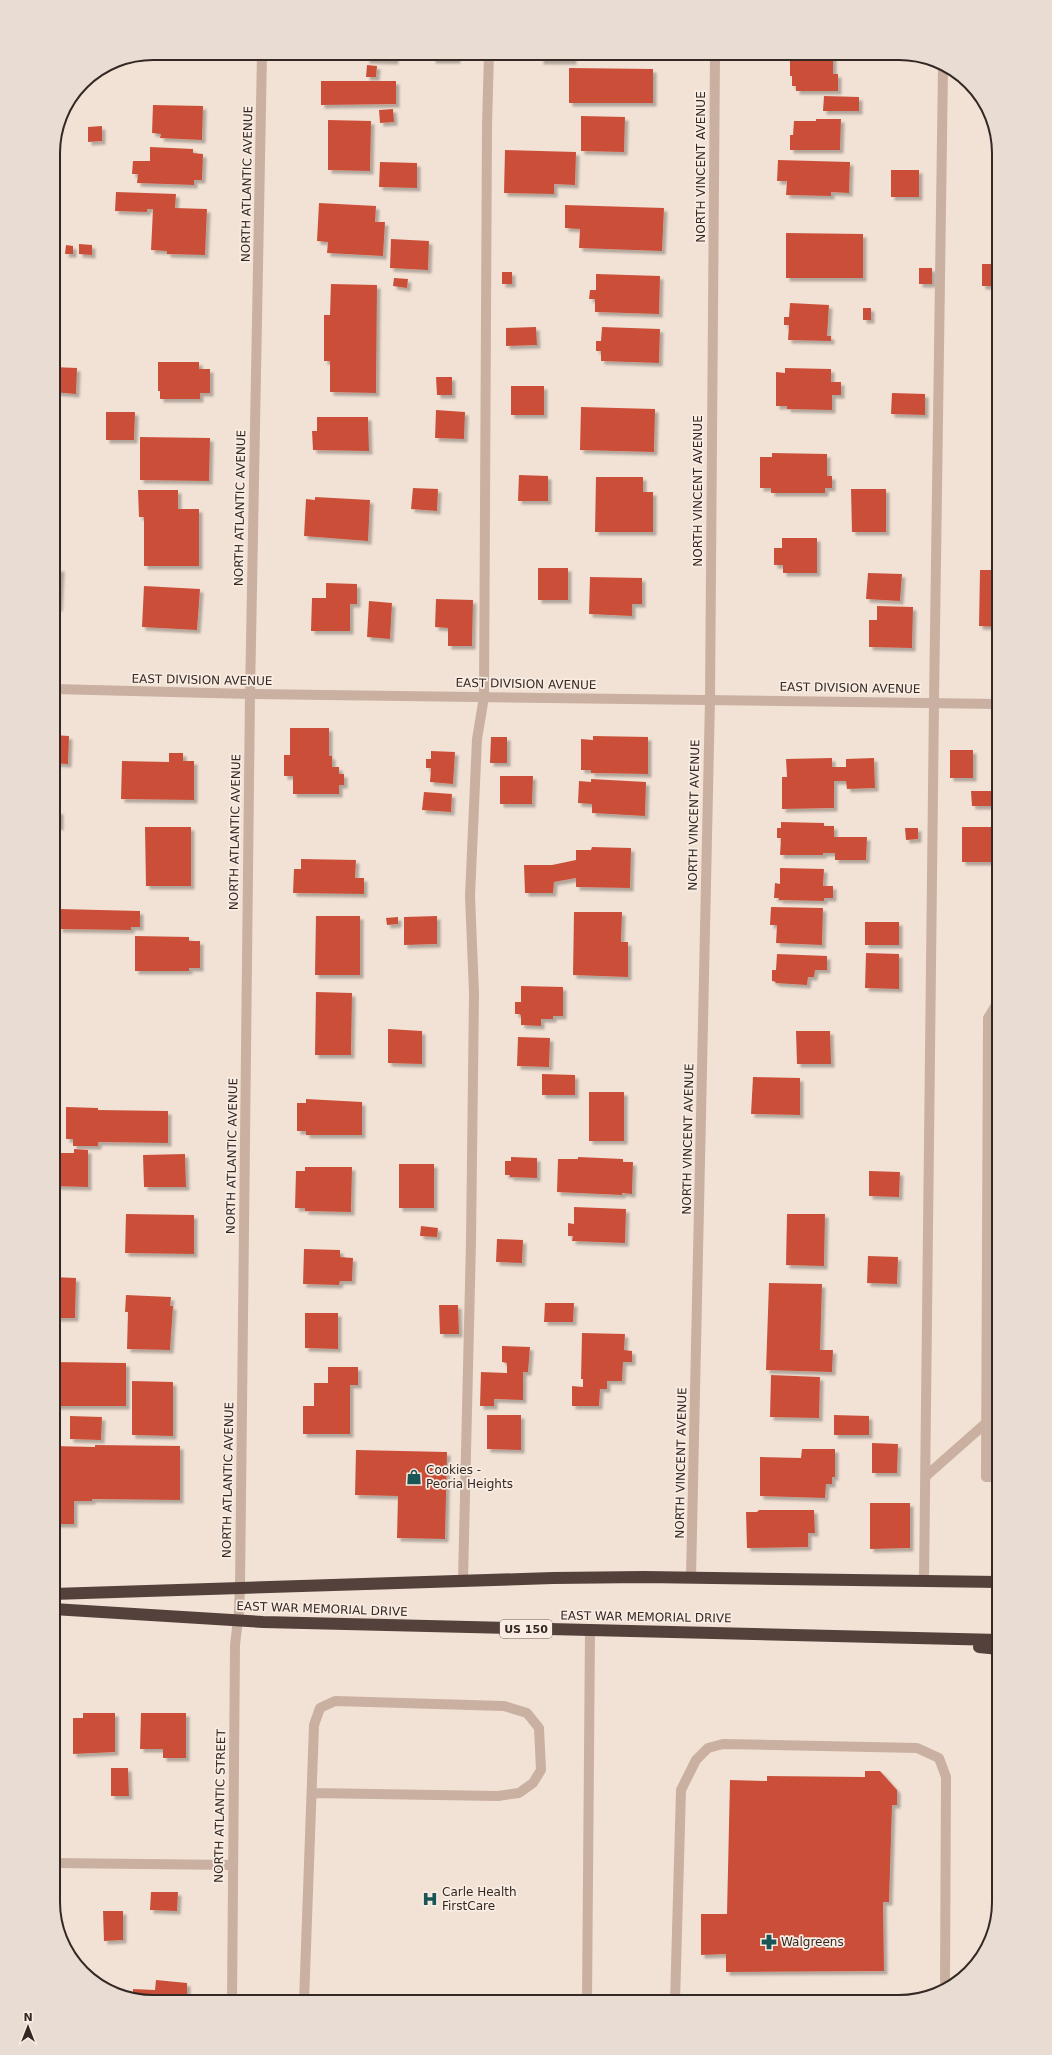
<svg xmlns="http://www.w3.org/2000/svg" width="1052" height="2055" font-family="'DejaVu Sans',sans-serif">
<style>
.building{fill:#cb5039;filter:url(#shadow)}
.lines{fill:none;stroke-linecap:round;stroke-linejoin:round}
.lane{stroke:#cab0a1;stroke-width:10}
.street{stroke:#cab0a1;stroke-width:10}
.highway{stroke:#55413b;stroke-width:12}
.labels{text-anchor:middle;stroke-width:3.5;stroke-linejoin:round;paint-order:stroke}
.shield{fill:#f9ece2;stroke:#6f635d;stroke-width:1}
.shield-label{font-size:11px;font-weight:bold;fill:#342824}
.street-label{font-size:12px;fill:#342824;stroke:#f9ece2}
.poi-label{font-size:12px;fill:#342824;stroke:#f9ece2;text-anchor:start}
.rim{fill:none;stroke:#342824;stroke-width:2}
</style>
<defs>
<filter id="shadow"><feDropShadow dx="3.5" dy="3.5" stdDeviation="1" flood-color="#0004"/></filter>
</defs>
<rect width="100%" height="100%" fill="#f2e2d5"/>
<g class="building">
<polygon points="366,53 395,53 395,61 366,60"/>
<rect x="432" y="53" width="25" height="7"/>
<rect x="540" y="53" width="33" height="8"/>
<polygon points="833,53 833,74 838,74 838,91 796,91 796,86 792,86 792,76 790,76 790,54"/>
<polygon points="367,65 377,66 376,77 366,77"/>
<polygon points="569,68 653,69 653,103 569,103"/>
<polygon points="321,81 396,81 396,104 321,105"/>
<polygon points="824,96 859,97 859,111 823,111"/>
<polygon points="153,105 203,106 202,140 160,138 161,134 152,133"/>
<polygon points="393,109 394,122 380,123 379,110"/>
<polygon points="581,116 625,117 624,152 581,151"/>
<polygon points="816,119 841,119 840,150 790,150 790,135 793,135 794,121 816,121"/>
<polygon points="328,120 371,121 370,171 328,170"/>
<polygon points="102,126 102,141 88,142 88,127"/>
<polygon points="150,147 193,149 193,153 203,154 202,180 194,180 194,185 137,183 138,174 132,174 133,161 150,161"/>
<polygon points="505,150 576,152 575,185 554,184 554,194 504,193"/>
<polygon points="778,160 850,162 849,193 831,192 831,196 786,195 787,181 777,181"/>
<polygon points="380,162 417,163 417,188 379,187"/>
<rect x="891" y="170" width="28" height="27"/>
<polygon points="116,192 176,194 175,208 207,209 205,255 167,254 167,251 151,250 153,209 147,209 147,212 115,211"/>
<polygon points="319,203 376,206 375,222 385,222 383,256 327,253 328,242 317,241"/>
<polygon points="565,205 664,208 662,251 579,248 580,229 565,228"/>
<polygon points="786,233 863,234 863,278 786,278"/>
<polygon points="391,239 429,241 428,270 390,268"/>
<polygon points="79,244 92,245 92,255 79,254"/>
<polygon points="66,245 73,246 73,254 65,254"/>
<rect x="982" y="264" width="17" height="22"/>
<rect x="919" y="268" width="13" height="16"/>
<rect x="502" y="272" width="10" height="12"/>
<polygon points="596,274 660,276 659,314 595,312 595,299 589,299 590,290 596,290"/>
<polygon points="394,278 408,279 407,288 393,286"/>
<polygon points="331,284 377,285 376,393 330,392 330,361 324,361 324,315 330,315"/>
<polygon points="790,303 829,305 827,336 831,336 831,341 788,340 789,325 784,325 784,317 789,317"/>
<rect x="863" y="308" width="8" height="12"/>
<polygon points="536,327 537,345 506,346 506,328"/>
<polygon points="602,327 660,329 659,363 601,361 601,351 596,351 596,341 601,341"/>
<polygon points="158,362 199,362 199,369 210,369 210,393 200,393 200,399 160,399 160,391 158,391"/>
<polygon points="53,367 77,368 76,394 53,392"/>
<polygon points="785,368 831,369 831,382 841,382 841,395 832,395 832,410 787,409 787,406 776,406 776,372 785,373"/>
<polygon points="436,377 452,377 452,395 437,395"/>
<rect x="511" y="386" width="33" height="29"/>
<polygon points="892,393 925,394 925,415 891,414"/>
<polygon points="581,407 655,409 654,452 580,450"/>
<polygon points="436,410 465,412 464,439 435,438"/>
<polygon points="106,412 135,412 134,440 106,440"/>
<polygon points="317,417 368,417 369,451 313,450 312,431 317,431"/>
<polygon points="140,437 210,438 209,481 140,480"/>
<polygon points="772,453 827,454 827,476 832,476 832,488 825,488 825,493 771,493 771,488 760,488 760,457 772,457"/>
<polygon points="519,475 548,476 548,501 518,501"/>
<polygon points="596,477 643,477 643,492 653,492 653,532 595,532"/>
<polygon points="413,488 438,489 437,511 411,509"/>
<polygon points="851,489 886,489 886,532 852,532"/>
<polygon points="138,490 178,490 178,509 199,509 199,566 144,566 144,517 139,517"/>
<polygon points="315,497 370,500 368,541 304,536 306,499 315,500"/>
<polygon points="782,538 817,538 817,573 783,573 783,565 774,565 774,548 782,548"/>
<polygon points="53,568 61,568 59,608 53,608"/>
<rect x="538" y="568" width="30" height="32"/>
<polygon points="980,570 999,570 999,627 979,626"/>
<polygon points="868,573 902,574 900,601 866,599"/>
<polygon points="590,577 642,578 642,604 632,604 632,616 589,614"/>
<polygon points="326,583 357,584 357,604 350,604 350,631 311,631 312,598 326,598"/>
<polygon points="144,586 200,589 197,630 142,627"/>
<polygon points="436,599 473,600 472,646 448,646 448,628 435,627"/>
<polygon points="369,601 392,603 390,639 367,637"/>
<polygon points="877,606 913,607 912,648 869,647 869,620 877,620"/>
<polygon points="290,728 329,728 329,756 332,756 332,767 339,767 339,774 344,774 344,785 339,785 339,794 293,794 293,776 284,776 284,755 290,755"/>
<polygon points="53,735 69,736 68,764 53,763"/>
<polygon points="593,736 648,737 648,774 591,773 591,770 581,770 581,739 593,740"/>
<polygon points="491,737 507,737 507,763 490,763"/>
<rect x="950" y="750" width="23" height="28"/>
<polygon points="431,751 455,752 453,784 430,782 431,768 426,768 426,759 431,759"/>
<polygon points="169,753 183,753 183,761 194,761 194,800 121,799 122,761 169,762"/>
<polygon points="832,758 832,767 846,767 846,759 874,758 875,788 847,789 846,781 834,781 834,808 782,809 782,777 787,777 786,759"/>
<polygon points="500,776 533,776 532,804 500,804"/>
<polygon points="591,779 646,782 645,816 592,813 592,804 578,803 579,781 591,782"/>
<polygon points="971,791 999,791 999,806 972,806"/>
<polygon points="424,792 452,794 451,812 422,810"/>
<polygon points="53,810 60,811 60,827 53,826"/>
<polygon points="781,822 824,823 824,826 834,826 834,837 867,837 866,860 835,860 835,853 823,853 823,855 780,855 781,838 777,838 777,828 781,828"/>
<polygon points="145,827 191,827 191,886 146,886"/>
<rect x="962" y="827" width="37" height="35"/>
<polygon points="905,828 918,828 918,839 906,840"/>
<polygon points="592,847 631,848 630,888 576,887 576,878 554,882 553,893 525,893 524,865 552,865 576,860 576,850 591,850"/>
<polygon points="301,859 356,860 355,878 364,878 364,894 293,893 294,869 301,869"/>
<polygon points="780,868 824,869 823,886 833,886 833,898 824,898 824,901 779,900 779,898 774,898 775,883 780,884"/>
<polygon points="771,907 823,908 822,945 776,943 777,925 770,925"/>
<polygon points="59,909 140,911 140,927 131,927 131,930 59,929"/>
<polygon points="574,912 622,912 621,942 628,942 628,977 573,975"/>
<polygon points="316,916 360,916 360,975 315,975"/>
<polygon points="437,916 437,944 404,945 404,917"/>
<polygon points="398,917 398,924 387,925 386,918"/>
<rect x="865" y="922" width="34" height="23"/>
<polygon points="135,936 189,937 189,941 200,941 200,968 189,968 189,971 135,971"/>
<polygon points="866,953 899,954 899,989 865,988"/>
<polygon points="777,954 827,956 827,970 815,970 814,977 808,977 807,985 775,983 776,982 772,981 772,970 776,970"/>
<polygon points="521,986 563,987 563,1016 553,1016 553,1019 541,1019 541,1026 521,1025 521,1016 520,1014 515,1014 515,1002 521,1002"/>
<polygon points="316,992 352,993 351,1055 315,1055"/>
<polygon points="388,1029 422,1031 422,1064 388,1063"/>
<polygon points="796,1031 830,1031 831,1064 797,1064"/>
<polygon points="518,1037 550,1038 549,1067 517,1066"/>
<polygon points="542,1074 575,1075 575,1095 542,1095"/>
<polygon points="753,1077 800,1078 800,1115 751,1114"/>
<rect x="589" y="1092" width="35" height="49"/>
<polygon points="306,1099 362,1102 362,1135 306,1135 306,1131 297,1131 297,1103 306,1103"/>
<polygon points="66,1107 98,1108 98,1110 168,1111 168,1143 98,1142 98,1146 73,1146 73,1139 66,1139"/>
<polygon points="74,1149 88,1150 88,1187 53,1186 53,1153 74,1153"/>
<polygon points="185,1154 186,1187 144,1187 143,1155"/>
<polygon points="511,1157 537,1158 537,1178 510,1177 510,1175 505,1175 505,1161 511,1161"/>
<polygon points="578,1157 623,1159 623,1162 633,1162 632,1194 622,1193 622,1195 557,1192 558,1159 578,1159"/>
<rect x="399" y="1164" width="35" height="44"/>
<polygon points="305,1167 352,1167 351,1212 305,1211 305,1208 295,1208 296,1171 305,1171"/>
<polygon points="869,1171 900,1172 899,1197 869,1196"/>
<polygon points="574,1207 626,1209 625,1243 572,1241 573,1236 568,1236 568,1223 574,1224"/>
<polygon points="126,1214 194,1215 194,1254 125,1253"/>
<polygon points="787,1214 825,1214 824,1266 786,1265"/>
<polygon points="421,1226 438,1228 437,1237 420,1236"/>
<polygon points="497,1239 523,1240 522,1263 496,1262"/>
<polygon points="304,1249 340,1250 340,1257 353,1258 352,1281 340,1281 339,1285 303,1284"/>
<polygon points="868,1256 898,1257 897,1284 867,1283"/>
<polygon points="53,1277 76,1278 75,1318 53,1318"/>
<polygon points="769,1283 822,1284 820,1350 833,1350 832,1372 766,1370"/>
<polygon points="126,1295 171,1297 170,1306 173,1306 170,1350 127,1349 128,1312 125,1312"/>
<polygon points="545,1303 574,1303 573,1322 544,1322"/>
<polygon points="439,1305 458,1305 459,1334 440,1334"/>
<polygon points="305,1313 338,1313 338,1349 305,1348"/>
<polygon points="582,1333 625,1334 624,1350 632,1351 632,1362 623,1362 622,1381 607,1381 607,1389 600,1389 599,1406 572,1406 572,1386 583,1387 583,1379 581,1379"/>
<polygon points="502,1346 530,1347 528,1372 523,1372 523,1400 494,1399 494,1406 480,1406 481,1372 507,1373 507,1363 502,1362"/>
<polygon points="53,1362 126,1363 126,1406 53,1406"/>
<polygon points="328,1367 358,1367 358,1385 350,1385 350,1434 303,1434 303,1406 314,1406 314,1383 328,1383"/>
<polygon points="771,1375 820,1377 819,1418 770,1417"/>
<polygon points="132,1381 173,1382 173,1436 132,1435"/>
<polygon points="487,1415 521,1415 521,1450 487,1449"/>
<polygon points="834,1415 869,1416 869,1435 834,1435"/>
<polygon points="70,1416 102,1417 101,1440 70,1439"/>
<polygon points="872,1443 898,1444 897,1473 872,1473"/>
<polygon points="95,1445 180,1446 180,1500 92,1499 92,1501 74,1501 74,1524 53,1524 53,1446 95,1447"/>
<polygon points="802,1449 835,1449 835,1477 832,1477 832,1484 826,1484 825,1498 760,1496 760,1457 801,1458"/>
<polygon points="356,1450 447,1452 445,1539 397,1538 398,1496 355,1495"/>
<polygon points="870,1503 910,1503 910,1548 870,1549"/>
<polygon points="759,1510 814,1510 815,1533 808,1533 808,1547 747,1548 746,1512 757,1512"/>
<polygon points="83,1713 115,1713 115,1752 73,1754 73,1718 83,1718"/>
<polygon points="141,1713 186,1713 186,1758 163,1758 163,1749 140,1749"/>
<polygon points="111,1768 128,1768 129,1796 111,1796"/>
<polygon points="865,1771 880,1771 897,1790 897,1805 892,1805 889,1902 883,1902 884,1971 726,1972 726,1954 701,1955 701,1914 727,1914 730,1780 767,1781 767,1776 865,1777"/>
<polygon points="151,1892 178,1892 177,1911 150,1910"/>
<polygon points="103,1911 123,1911 123,1940 104,1941"/>
<polygon points="156,1980 187,1983 187,2001 147,2002 133,1996 133,1989 155,1990"/>
<polygon points="99,1984 112,1984 112,1989 111,1988"/>
</g>
<g class="lines">
<g class="lane">
<polyline points="926,1476 986,1423"/>
<polyline points="999,1477 986,1477 988,1018 999,1000"/>
<polyline points="463,1580 471,1241 474,993 470,896 477,739 484,697 487,126 489,53"/>
<polyline points="924,1581 934,702 943,67"/>
<polyline points="53,1863 233,1865"/>
<polyline points="304,2002 314,1725 320,1708 335,1701 504,1706 527,1713 539,1728 541,1770 533,1783 519,1793 498,1796 312,1793"/>
<polyline points="587,2002 590,1630"/>
<polyline points="675,2002 681,1790 696,1760 708,1748 723,1744 917,1748 939,1758 946,1777 945,1988"/>
</g>
<g class="street">
<polyline points="53,689 250,694 999,704"/>
<polyline points="691,1577 710,699 715,53"/>
<polyline points="232,2002 235,1645 239,1611 240,1587 250,694 262,53"/>
</g>
<g class="highway">
<polyline points="53,1594 553,1578 644,1577 999,1582"/>
<polyline points="53,1609 263,1622 999,1640"/>
<polyline points="979,1647 999,1649"/>
</g>
</g>
<defs>
<symbol id="shop-bare" viewBox="-9 -9 18 18"><path d="M-5-2.5h2.3a2.7 3.5 0 0 1 5.4 0H5L5.5 6h-11ZM-1.5-2.5h3a1.5 2.3 0 0 0-3 0Z" fill="#195655" stroke="#f9ece2" stroke-width="2.5" paint-order="stroke"/></symbol>
<symbol id="hospital-bare" viewBox="-9 -9 18 18"><path d="M-5-5h3v3.5h4V-5h3V5h-3V1.5h-4V5h-3Z" fill="#195655" stroke="#f9ece2" stroke-width="2.5" paint-order="stroke"/></symbol>
<symbol id="pharmacy-bare" viewBox="-9 -9 18 18"><path d="M-2-6h4v4h4v4h-4v4h-4v-4h-4v-4h4Z" fill="#195655" stroke="#f9ece2" stroke-width="2.5" paint-order="stroke"/></symbol>
</defs>
<g fill-rule="evenodd">
<use href="#shop-bare" x="403" y="1466" width="22" height="22"/>
<use href="#hospital-bare" x="419" y="1888" width="22" height="22"/>
<use href="#pharmacy-bare" x="758" y="1931" width="22" height="22"/>
</g>
<g class="labels">
<rect class="shield" x="500" y="1620" width="52" height="18" rx="3"/>
<g class="shield-label">
<text x="526" y="1633">US 150</text>
</g>
<g class="street-label">
<text transform="translate(701 167) rotate(-90)" y="4">NORTH VINCENT AVENUE</text>
<text transform="translate(247 184) rotate(-89)" y="4">NORTH ATLANTIC AVENUE</text>
<text transform="translate(698 491) rotate(-90)" y="4">NORTH VINCENT AVENUE</text>
<text transform="translate(240 508) rotate(-89)" y="4">NORTH ATLANTIC AVENUE</text>
<text transform="translate(202 680) rotate(1)" y="4">EAST DIVISION AVENUE</text>
<text transform="translate(526 684) rotate(1)" y="4">EAST DIVISION AVENUE</text>
<text transform="translate(850 688) rotate(1)" y="4">EAST DIVISION AVENUE</text>
<text transform="translate(694 815) rotate(-89)" y="4">NORTH VINCENT AVENUE</text>
<text transform="translate(235 832) rotate(-89)" y="4">NORTH ATLANTIC AVENUE</text>
<text transform="translate(688 1139) rotate(-89)" y="4">NORTH VINCENT AVENUE</text>
<text transform="translate(232 1156) rotate(-89)" y="4">NORTH ATLANTIC AVENUE</text>
<text transform="translate(681 1463) rotate(-89)" y="4">NORTH VINCENT AVENUE</text>
<text transform="translate(228 1480) rotate(-89)" y="4">NORTH ATLANTIC AVENUE</text>
<text transform="translate(322 1609) rotate(2)" y="4">EAST WAR MEMORIAL DRIVE</text>
<text transform="translate(646 1617) rotate(1)" y="4">EAST WAR MEMORIAL DRIVE</text>
<text transform="translate(220 1806) rotate(-89)" y="4">NORTH ATLANTIC STREET</text>
</g>
<g class="poi-label">
<text x="426" y="1474">Cookies -<tspan x="426" dy="14">Peoria Heights</tspan></text>
<text x="442" y="1896">Carle Health<tspan x="442" dy="14">FirstCare</tspan></text>
<text x="781" y="1946">Walgreens</text>
</g>
</g>
<path d="M0 0H1052V2055H0ZM153 60H899A93 93 0 0 1 992 153V1902A93 93 0 0 1 899 1995H153A93 93 0 0 1 60 1902V153A93 93 0 0 1 153 60Z" fill="#e9dcd3" fill-rule="evenodd"/>
<path class="rim" d="M153 60H899A93 93 0 0 1 992 153V1902A93 93 0 0 1 899 1995H153A93 93 0 0 1 60 1902V153A93 93 0 0 1 153 60Z"/>
<g transform="translate(28 2027)" stroke="#f9ece2" stroke-width="3" paint-order="stroke">
<path d="M0-3L7 15L0 10L-7 15Z" fill="#342824"/>
<text y="-6" font-size="11" font-weight="bold" text-anchor="middle" fill="#342824">N</text>
</g>
</svg>
